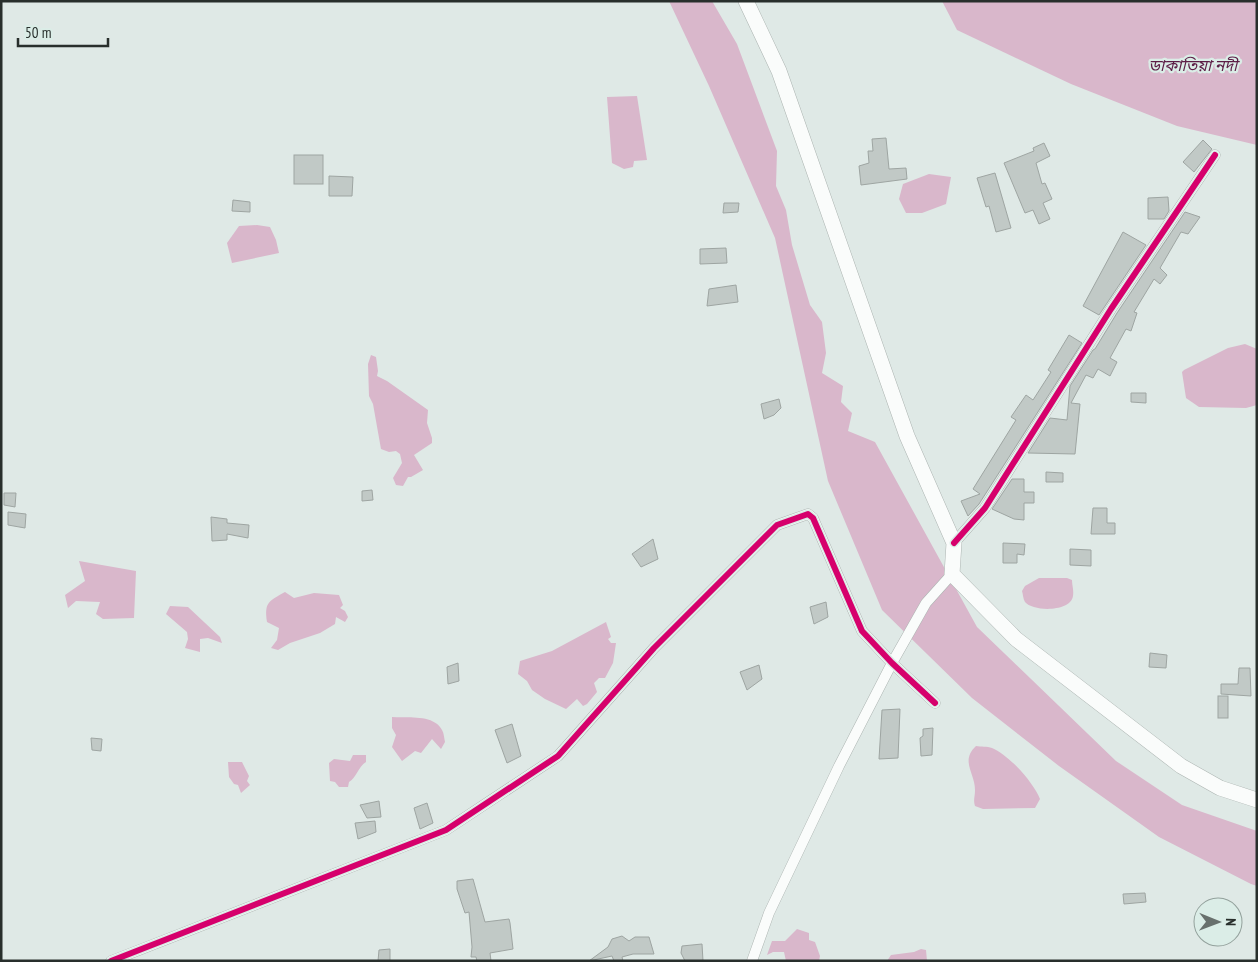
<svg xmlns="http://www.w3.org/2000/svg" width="1258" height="962" font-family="'PT Sans Narrow','Noto Sans Bengali',sans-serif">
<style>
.water{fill:#d9b7cb}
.building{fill:#c1c9c6;stroke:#9ea5a2}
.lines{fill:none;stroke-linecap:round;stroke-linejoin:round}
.minor-casing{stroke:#acb4b1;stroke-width:11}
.secondary-casing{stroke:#acb4b1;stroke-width:16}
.minor{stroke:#fafcfb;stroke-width:10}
.secondary{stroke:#fafcfb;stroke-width:15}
.cycleway-casing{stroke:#dbede7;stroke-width:9}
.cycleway{stroke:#d6006c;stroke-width:6}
.labels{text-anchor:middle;stroke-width:4.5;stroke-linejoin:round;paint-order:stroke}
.water-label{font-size:16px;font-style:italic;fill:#5c1d46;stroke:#dbede7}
</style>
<rect width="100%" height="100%" fill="#dfe9e6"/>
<g class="water">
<polygon points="669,1 712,1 737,44 777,151 776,186 786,210 792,245 810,305 822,322 826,353 822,373 843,386 841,402 852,413 848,431 875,442 977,627 1116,761 1182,805 1257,831 1257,886 1251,884 1159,837 1059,766 972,698 882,610 828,481 775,238 709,86"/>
<polygon points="942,1 1257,1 1257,145 1177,126 1071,84 957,30"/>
<polygon points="637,96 647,160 634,161 633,167 624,169 612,163 607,97"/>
<polygon points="929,174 951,177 946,204 922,213 906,213 899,199 903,184"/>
<polygon points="257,225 270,227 276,240 279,253 232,263 227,243 239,226"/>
<polygon points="1245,344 1257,349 1257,405 1246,408 1199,407 1186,398 1182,372 1184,370 1228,348"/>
<polygon points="371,355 376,357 378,371 377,376 387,381 428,410 427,423 432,438 432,443 414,455 423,470 411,477 408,477 403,486 396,485 393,478 402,463 400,454 396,451 389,452 381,449 373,404 369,396 368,364"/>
<polygon points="79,561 136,571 134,618 103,619 96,614 100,602 76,601 68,608 65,595 85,581"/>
<path d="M1039 578H1067L1072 580C1072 585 1074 591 1073 596 1071 612 1033 612 1025 602 1023 599 1023 594 1022 591L1025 586Z"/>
<path d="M285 592 294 598 314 593 339 595 343 605 340 608 345 611 348 617 345 622 336 617 335 624 320 633 290 643 278 650 271 648 277 640 279 628 267 622C264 602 269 601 285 592Z"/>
<polygon points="170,606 188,607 220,637 222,643 208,638 200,639 200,652 185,648 188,639 187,632 166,614"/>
<polygon points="606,622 611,637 608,639 611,643 616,643 613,663 605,678 599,678 594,683 597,692 587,704 583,706 577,699 566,709 545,699 532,690 527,681 518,674 520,661 552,651"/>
<path d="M392 717C407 718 434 714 442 730 444 733 444 738 445 742L441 749 432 739 421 753 415 751 402 761 392 747 396 735 392 728Z"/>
<path d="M976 746C981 747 987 746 992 748 1010 756 1033 782 1040 799L1035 808 983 809 975 806C973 800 975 797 975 790 975 773 960 761 976 746Z"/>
<path d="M353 755H366V762C358 767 357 777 349 782L348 787H339L335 782 330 781 329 763 334 759 350 761Z"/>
<polygon points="228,762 242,762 249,776 247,781 250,785 241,793 238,785 234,784 229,777"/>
<polygon points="797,929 809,933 809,940 815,942 820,956 819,961 786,961 784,952 773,952 767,955 772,941 785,941"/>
<polygon points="921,949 926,950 927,961 887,961 891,955 914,952"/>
</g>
<g class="building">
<polygon points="886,138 889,169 906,168 907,179 861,185 859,166 869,163 868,151 873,151 872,139"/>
<polygon points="1203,140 1212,149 1194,172 1183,162"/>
<polygon points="1044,143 1050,156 1036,163 1042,184 1045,183 1052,199 1043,203 1050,219 1039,224 1033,210 1025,213 1004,163 1034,151 1033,148"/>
<rect x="294" y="155" width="29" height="29"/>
<polygon points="995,173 1011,228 996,232 989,206 986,207 977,178"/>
<polygon points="329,176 353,177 352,196 329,196"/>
<polygon points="1168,197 1169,211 1164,219 1148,219 1148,198"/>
<polygon points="233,200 250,202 250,212 232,211"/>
<polygon points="724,203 739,203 738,212 723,213"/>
<polygon points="1185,212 1200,217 1188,234 1181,232 1160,268 1167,275 1160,284 1154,279 1134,312 1137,313 1131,331 1126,329 1110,358 1117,362 1110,376 1098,369 1093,378 1086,375 1071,403 1080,404 1075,454 1028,453 1050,418 1067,420 1070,386 1093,350 1095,349 1117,313"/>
<polygon points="1123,232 1146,245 1099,315 1083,306"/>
<polygon points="726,248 727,263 700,264 700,249"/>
<polygon points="736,285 738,302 707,306 709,289"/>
<polygon points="1069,335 1082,343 979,504 968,516 961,501 980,494 973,489 1016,420 1011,417 1026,395 1033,400 1051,372 1048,370"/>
<polygon points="1131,393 1146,393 1146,403 1131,402"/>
<polygon points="779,399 781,408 774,415 764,419 761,404"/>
<polygon points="1046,472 1063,473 1063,482 1046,482"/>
<polygon points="1012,479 1024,479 1024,492 1034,492 1034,503 1024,503 1024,520 1014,519 992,509"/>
<polygon points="372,490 373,500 362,501 362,491"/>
<polygon points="4,493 16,493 15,507 4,505"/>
<polygon points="1093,508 1107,508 1107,523 1115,523 1115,534 1091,534"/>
<polygon points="8,512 26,514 25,528 8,525"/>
<polygon points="211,517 227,519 227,523 249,525 248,538 227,534 227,540 212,541"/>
<polygon points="653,539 658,559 641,567 632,554"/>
<polygon points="1003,543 1025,544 1024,555 1017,554 1017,563 1003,563"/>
<polygon points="1070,549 1091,550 1091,566 1070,565"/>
<polygon points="826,602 828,617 814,624 810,607"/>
<polygon points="1150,653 1167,655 1166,668 1149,667"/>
<polygon points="458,663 459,681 448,684 447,667"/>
<polygon points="759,665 762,679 747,690 740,672"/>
<polygon points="1239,668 1250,668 1251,696 1221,694 1221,684 1238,684"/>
<rect x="1218" y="696" width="10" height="22"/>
<polygon points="900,709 898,758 879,759 882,710"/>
<polygon points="512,724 521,756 507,763 495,730"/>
<polygon points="933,728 932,755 921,756 920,738 923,736 923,729"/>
<polygon points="91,738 102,739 101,751 92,750"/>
<polygon points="379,801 381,817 367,818 360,805"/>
<polygon points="427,803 433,823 420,829 414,808"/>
<polygon points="375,821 376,832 358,839 355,823"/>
<polygon points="473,879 485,922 509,919 510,923 513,949 490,953 491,961 477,961 476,957 471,957 472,947 469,912 465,913 457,889 457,881"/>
<polygon points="1145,893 1146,902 1124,904 1123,894"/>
<polygon points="622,936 629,941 635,937 649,937 654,954 633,954 622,957 623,961 614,961 612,956 589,961 608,947 612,939"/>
<polygon points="702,944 703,961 685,961 681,953 682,946"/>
<polygon points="390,949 390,961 378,961 379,950"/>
</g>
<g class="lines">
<defs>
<g id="minor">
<polyline points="954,543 985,508 1111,309 1215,155"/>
<polyline points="111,961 446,830 558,756 654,648 777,525 808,514 813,518 862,631 892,663 935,703"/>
<polyline points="752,961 769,913 839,766 892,663 926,603 952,574"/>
</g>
<polyline id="secondary" points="746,1 779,71 907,436 954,543 952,574 1016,639 1181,766 1220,788 1257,800"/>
</defs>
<use href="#minor" class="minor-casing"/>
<use href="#secondary" class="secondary-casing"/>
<use href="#minor" class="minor"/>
<use href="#secondary" class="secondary"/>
<defs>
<g id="cycleway">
<polyline points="954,543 985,508 1111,309 1215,155"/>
<polyline points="111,961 446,830 558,756 654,648 777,525 808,514 813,518 862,631 892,663 935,703"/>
</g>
</defs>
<use href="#cycleway" class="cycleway-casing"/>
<use href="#cycleway" class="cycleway"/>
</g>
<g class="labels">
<g class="water-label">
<text x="1193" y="71">ডাকাতিয়া নদী</text>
</g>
</g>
<rect width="1258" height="962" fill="none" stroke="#282f2c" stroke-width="5"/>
<g transform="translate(1218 922) rotate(91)"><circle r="24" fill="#dbede7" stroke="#93a19c"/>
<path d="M0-4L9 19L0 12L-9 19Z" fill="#68706d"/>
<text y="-8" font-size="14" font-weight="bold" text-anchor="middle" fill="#282f2c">N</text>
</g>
<path d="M18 38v8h90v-8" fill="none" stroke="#282f2c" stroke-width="2.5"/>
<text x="25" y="38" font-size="15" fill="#282f2c" stroke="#dbede7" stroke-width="4" paint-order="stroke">50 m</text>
</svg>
